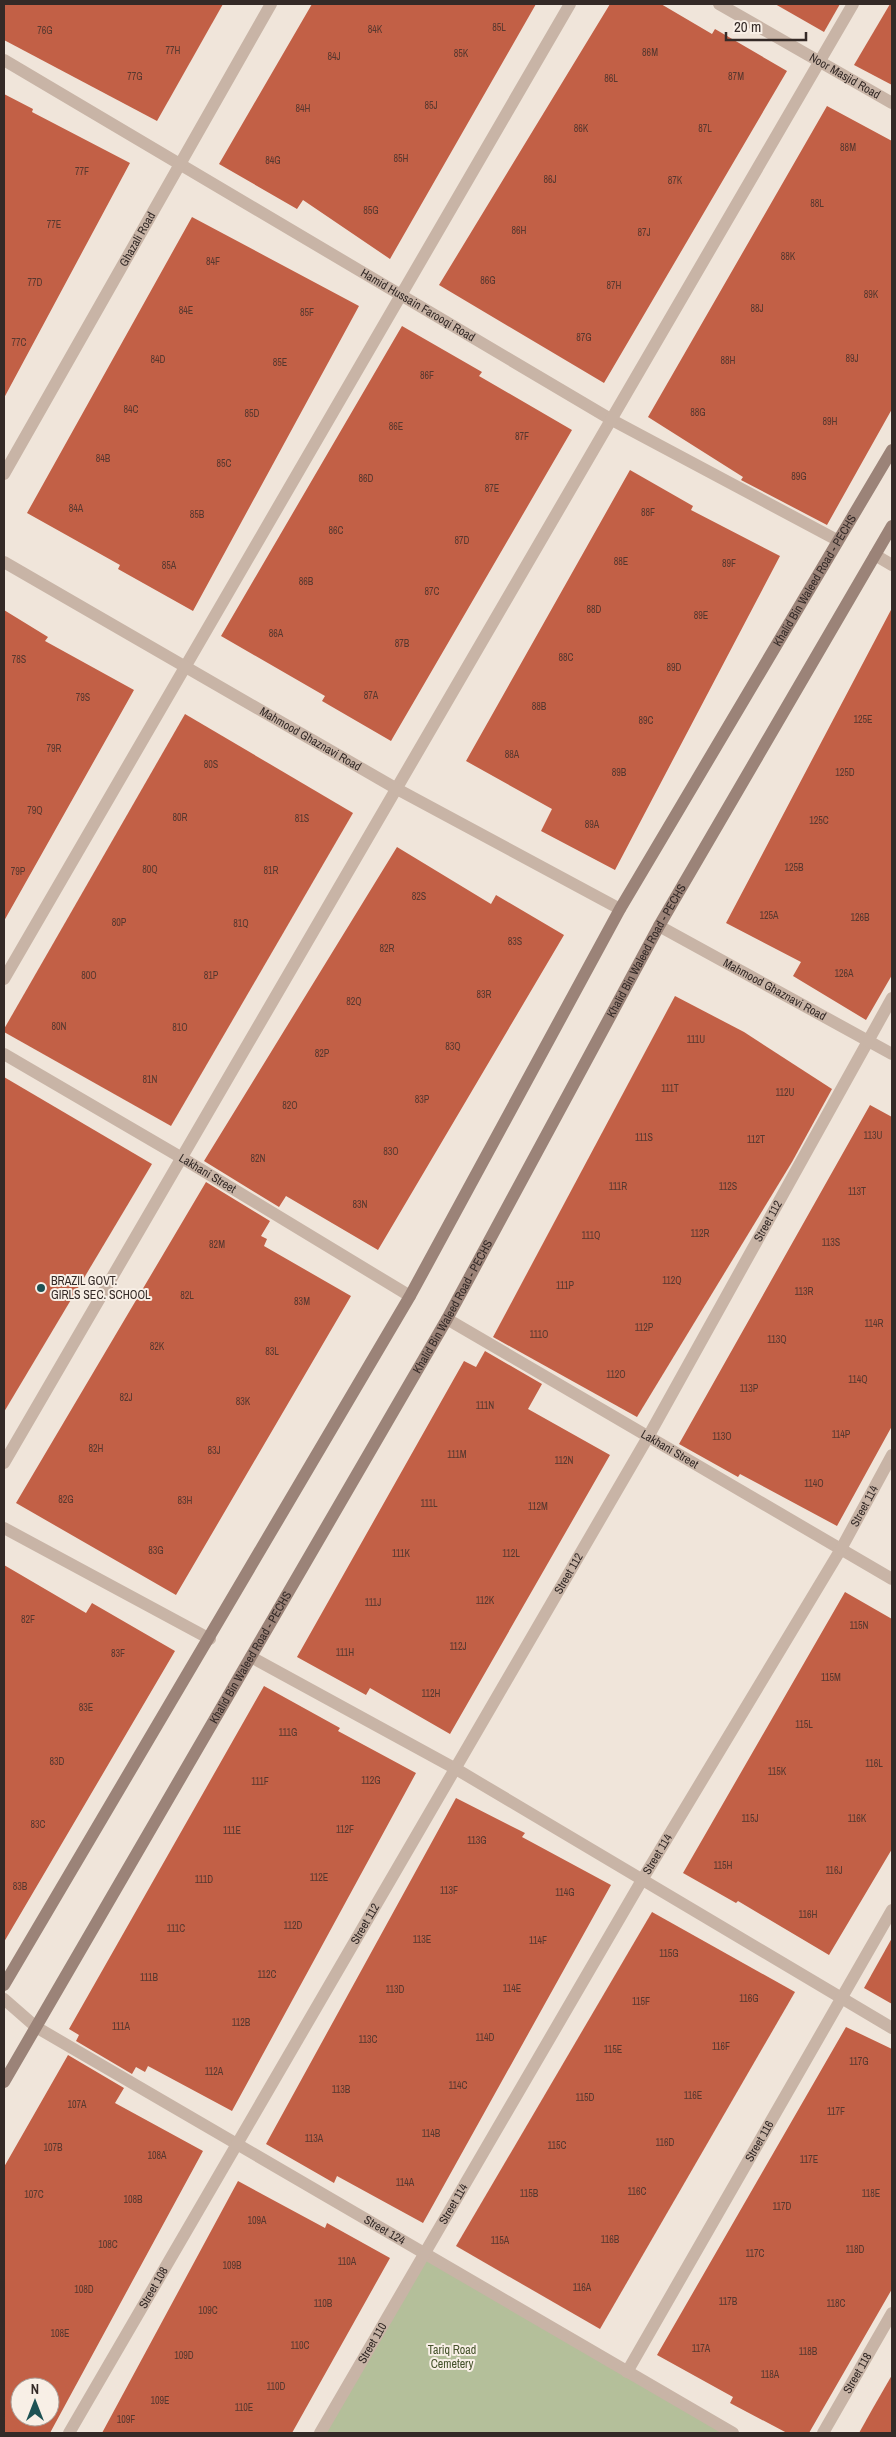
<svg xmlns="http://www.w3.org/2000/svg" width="896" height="2437" font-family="'Archivo Narrow',sans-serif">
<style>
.green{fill:#b4bf9a}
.building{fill:#c26046;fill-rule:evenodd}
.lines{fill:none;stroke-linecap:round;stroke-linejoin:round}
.minor{stroke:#c8b4a6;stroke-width:12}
.tertiary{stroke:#c8b4a6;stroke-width:12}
.secondary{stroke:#9b8378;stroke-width:12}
.poi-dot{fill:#1e5254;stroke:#f8efe6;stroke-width:2}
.labels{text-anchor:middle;stroke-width:4;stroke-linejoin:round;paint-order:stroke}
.number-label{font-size:10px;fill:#58382f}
.street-label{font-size:12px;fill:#342a27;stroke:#f8efe6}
.poi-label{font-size:12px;fill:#342a27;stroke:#f8efe6;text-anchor:start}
.park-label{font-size:12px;fill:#45522b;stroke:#f8efe6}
</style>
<rect width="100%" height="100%" fill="#f0e5da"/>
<polygon class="green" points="425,2254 731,2433 320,2433"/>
<g class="building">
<polygon points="4,4 223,4 157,121 4,40"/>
<polygon points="312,4 536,4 390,259 303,200 297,209 219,164"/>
<polygon points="610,4 661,4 712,34 715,29 787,71 604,383 439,285"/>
<polygon points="775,4 840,4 824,32"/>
<polygon points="890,4 892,4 892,85 854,65"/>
<polygon points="4,94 33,109 32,112 130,163 4,398"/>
<polygon points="827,106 892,141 892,409 827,525 741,480 743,477 648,417"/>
<polygon points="192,217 359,306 193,611 118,569 120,565 27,513"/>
<polygon points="402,326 482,372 479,376 572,430 391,741 322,701 325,696 221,636"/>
<polygon points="630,470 693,506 691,510 780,556 615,870 541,831 552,809 466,761"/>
<polygon points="892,608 892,975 866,1020 793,976 801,962 726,923"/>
<polygon points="4,610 48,637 45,641 134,690 4,921"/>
<polygon points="185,714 353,813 171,1126 4,1032 4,1029"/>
<polygon points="397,847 491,904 496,895 564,935 378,1250 286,1196 279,1207 204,1161"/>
<polygon points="675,996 744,1032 832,1089 792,1162 637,1417 493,1337"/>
<polygon points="4,1077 152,1164 4,1412"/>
<polygon points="870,1105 892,1117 892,1426 837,1526 740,1474 738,1477 679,1444"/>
<polygon points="206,1182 270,1221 261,1236 267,1239 264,1246 351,1296 176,1595 16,1503"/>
<polygon points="485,1351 542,1384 528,1409 610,1455 450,1734 370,1688 366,1695 297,1657 464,1361 476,1367"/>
<polygon points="4,1565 86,1613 92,1603 175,1651 4,1942"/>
<polygon points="845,1592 892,1619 892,1849 829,1955 738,1901 736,1903 683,1873"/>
<polygon points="264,1686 340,1728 338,1731 416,1773 232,2111 148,2066 145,2072 136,2067 132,2074 76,2041 79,2035 69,2029"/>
<polygon points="456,1798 525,1833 522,1837 611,1885 423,2223 337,2176 334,2183 266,2144"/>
<polygon points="652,1912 795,1992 600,2329 456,2246"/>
<polygon points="892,1938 892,2004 864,1988"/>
<polygon points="846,2027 892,2049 892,2289 809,2433 787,2433 730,2403 733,2397 657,2355"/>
<path d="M68 2055 124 2088 115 2103 203 2151 50 2433H4V2167ZM20 2387H50V2417H20Z"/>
<polygon points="238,2181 325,2228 327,2223 390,2258 292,2433 102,2433"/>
<polygon points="892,2375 892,2433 859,2433 873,2408"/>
</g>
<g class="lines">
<g class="minor">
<path id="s1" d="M719 4 892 103"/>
<path id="s2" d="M4 60 612 420 837 540"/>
<path id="s3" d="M4 474 271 4"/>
<polyline points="875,555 892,565"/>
<polyline points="4,979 570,4"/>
<path id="s4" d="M4 1054 182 1158 410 1296"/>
<path id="s5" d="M447 1319 892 1579"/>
<polyline points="4,1463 853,4"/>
<polyline points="4,1528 210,1639"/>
<polyline points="251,1657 456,1769 892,2028"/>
<path id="s6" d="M4 1999 36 2027 733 2433"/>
<path id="s7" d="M627 2372 892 1910"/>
<path id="s8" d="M69 2433 648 1437 892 998"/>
<path id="s9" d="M320 2433 642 1880 841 1549 892 1455"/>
<path id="s10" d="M823 2433 892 2313"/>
</g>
<g class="tertiary">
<path id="s11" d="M4 562 397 789 620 909"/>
<path id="s12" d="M659 926 892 1054"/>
</g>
<g class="secondary">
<path id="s13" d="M4 1985 410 1296 620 909 892 450"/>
<path id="s14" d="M4 2082 447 1319 659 926 892 526"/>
</g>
</g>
<circle class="poi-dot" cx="41" cy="1288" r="5"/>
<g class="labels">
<g class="number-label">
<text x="499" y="31">85L</text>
<text x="375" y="33">84K</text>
<text x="45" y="34">76G</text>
<text x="173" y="54">77H</text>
<text x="650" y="56">86M</text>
<text x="461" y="57">85K</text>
<text x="334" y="60">84J</text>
<text x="135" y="80">77G</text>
<text x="736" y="80">87M</text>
<text x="611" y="82">86L</text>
<text x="431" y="109">85J</text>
<text x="303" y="112">84H</text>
<text x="581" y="132">86K</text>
<text x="705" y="132">87L</text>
<text x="848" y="151">88M</text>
<text x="401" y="162">85H</text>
<text x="273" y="164">84G</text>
<text x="82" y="175">77F</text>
<text x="550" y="183">86J</text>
<text x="675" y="184">87K</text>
<text x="817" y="207">88L</text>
<text x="371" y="214">85G</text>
<text x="54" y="228">77E</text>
<text x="519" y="234">86H</text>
<text x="644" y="236">87J</text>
<text x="788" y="260">88K</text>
<text x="213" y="265">84F</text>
<text x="488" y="284">86G</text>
<text x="35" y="286">77D</text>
<text x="614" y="289">87H</text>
<text x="871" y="298">89K</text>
<text x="757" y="312">88J</text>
<text x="186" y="314">84E</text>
<text x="307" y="316">85F</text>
<text x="584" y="341">87G</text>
<text x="19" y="346">77C</text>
<text x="852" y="362">89J</text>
<text x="158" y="363">84D</text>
<text x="728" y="364">88H</text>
<text x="280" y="366">85E</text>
<text x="427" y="379">86F</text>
<text x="131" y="413">84C</text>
<text x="698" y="416">88G</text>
<text x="252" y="417">85D</text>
<text x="830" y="425">89H</text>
<text x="396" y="430">86E</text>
<text x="522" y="440">87F</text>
<text x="103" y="462">84B</text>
<text x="224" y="467">85C</text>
<text x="799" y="480">89G</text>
<text x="366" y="482">86D</text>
<text x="492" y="492">87E</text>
<text x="76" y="512">84A</text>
<text x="648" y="516">88F</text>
<text x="197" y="518">85B</text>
<text x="336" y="534">86C</text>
<text x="462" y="544">87D</text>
<text x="621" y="565">88E</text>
<text x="729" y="567">89F</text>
<text x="169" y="569">85A</text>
<text x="306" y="585">86B</text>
<text x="432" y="595">87C</text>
<text x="594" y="613">88D</text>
<text x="701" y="619">89E</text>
<text x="276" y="637">86A</text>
<text x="402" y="647">87B</text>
<text x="566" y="661">88C</text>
<text x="19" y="663">78S</text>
<text x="674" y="671">89D</text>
<text x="371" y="699">87A</text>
<text x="83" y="701">79S</text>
<text x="539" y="710">88B</text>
<text x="863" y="723">125E</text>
<text x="646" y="724">89C</text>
<text x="54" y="752">79R</text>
<text x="512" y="758">88A</text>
<text x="211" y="768">80S</text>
<text x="619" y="776">89B</text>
<text x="845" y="776">125D</text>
<text x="35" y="814">79Q</text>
<text x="180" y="821">80R</text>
<text x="302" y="822">81S</text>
<text x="819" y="824">125C</text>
<text x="592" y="828">89A</text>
<text x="794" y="871">125B</text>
<text x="150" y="873">80Q</text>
<text x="271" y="874">81R</text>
<text x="18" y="875">79P</text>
<text x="419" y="900">82S</text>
<text x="769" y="919">125A</text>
<text x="860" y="921">126B</text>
<text x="119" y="926">80P</text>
<text x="241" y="927">81Q</text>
<text x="515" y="945">83S</text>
<text x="387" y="952">82R</text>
<text x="844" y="977">126A</text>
<text x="89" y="979">80O</text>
<text x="211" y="979">81P</text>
<text x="484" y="998">83R</text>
<text x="354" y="1005">82Q</text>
<text x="59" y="1030">80N</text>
<text x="180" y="1031">81O</text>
<text x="696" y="1043">111U</text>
<text x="453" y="1050">83Q</text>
<text x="322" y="1057">82P</text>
<text x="150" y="1083">81N</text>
<text x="670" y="1092">111T</text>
<text x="785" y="1096">112U</text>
<text x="422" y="1103">83P</text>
<text x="290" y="1109">82O</text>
<text x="873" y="1139">113U</text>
<text x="644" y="1141">111S</text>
<text x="756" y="1143">112T</text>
<text x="391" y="1155">83O</text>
<text x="258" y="1162">82N</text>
<text x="618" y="1190">111R</text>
<text x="728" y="1190">112S</text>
<text x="857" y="1195">113T</text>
<text x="360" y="1208">83N</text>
<text x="700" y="1237">112R</text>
<text x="591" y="1239">111Q</text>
<text x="831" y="1246">113S</text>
<text x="217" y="1248">82M</text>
<text x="672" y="1284">112Q</text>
<text x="565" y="1289">111P</text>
<text x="804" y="1295">113R</text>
<text x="187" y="1299">82L</text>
<text x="302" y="1305">83M</text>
<text x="874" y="1327">114R</text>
<text x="644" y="1331">112P</text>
<text x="539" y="1338">111O</text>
<text x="777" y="1343">113Q</text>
<text x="157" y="1350">82K</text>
<text x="272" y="1355">83L</text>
<text x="616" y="1378">112O</text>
<text x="858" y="1383">114Q</text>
<text x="749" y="1392">113P</text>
<text x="126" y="1401">82J</text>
<text x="243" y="1405">83K</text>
<text x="485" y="1409">111N</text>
<text x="841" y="1438">114P</text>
<text x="722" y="1440">113O</text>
<text x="96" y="1452">82H</text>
<text x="214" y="1454">83J</text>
<text x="457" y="1458">111M</text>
<text x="564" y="1464">112N</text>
<text x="814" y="1487">114O</text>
<text x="66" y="1503">82G</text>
<text x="185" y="1504">83H</text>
<text x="429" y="1507">111L</text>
<text x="538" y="1510">112M</text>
<text x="156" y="1554">83G</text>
<text x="401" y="1557">111K</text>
<text x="511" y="1557">112L</text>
<text x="485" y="1604">112K</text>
<text x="373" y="1606">111J</text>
<text x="28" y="1623">82F</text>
<text x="859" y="1629">115N</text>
<text x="458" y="1650">112J</text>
<text x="345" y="1656">111H</text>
<text x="118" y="1657">83F</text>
<text x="831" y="1681">115M</text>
<text x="431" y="1697">112H</text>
<text x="86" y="1711">83E</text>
<text x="804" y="1728">115L</text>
<text x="288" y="1736">111G</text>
<text x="57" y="1765">83D</text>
<text x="874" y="1767">116L</text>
<text x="777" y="1775">115K</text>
<text x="371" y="1784">112G</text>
<text x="260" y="1785">111F</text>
<text x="750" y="1822">115J</text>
<text x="857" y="1822">116K</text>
<text x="38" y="1828">83C</text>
<text x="345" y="1833">112F</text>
<text x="232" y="1834">111E</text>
<text x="477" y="1844">113G</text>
<text x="723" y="1869">115H</text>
<text x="834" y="1874">116J</text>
<text x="319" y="1881">112E</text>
<text x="204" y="1883">111D</text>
<text x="20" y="1890">83B</text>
<text x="449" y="1894">113F</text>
<text x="565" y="1896">114G</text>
<text x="808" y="1918">116H</text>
<text x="293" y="1929">112D</text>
<text x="176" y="1932">111C</text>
<text x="422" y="1943">113E</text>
<text x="538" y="1944">114F</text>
<text x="669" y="1957">115G</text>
<text x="267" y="1978">112C</text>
<text x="149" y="1981">111B</text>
<text x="512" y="1992">114E</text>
<text x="395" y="1993">113D</text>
<text x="749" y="2002">116G</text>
<text x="641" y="2005">115F</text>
<text x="241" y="2026">112B</text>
<text x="121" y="2030">111A</text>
<text x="485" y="2041">114D</text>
<text x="368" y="2043">113C</text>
<text x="721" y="2050">116F</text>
<text x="613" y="2053">115E</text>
<text x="859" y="2065">117G</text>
<text x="214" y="2075">112A</text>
<text x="458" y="2089">114C</text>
<text x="341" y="2093">113B</text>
<text x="693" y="2099">116E</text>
<text x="585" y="2101">115D</text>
<text x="77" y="2108">107A</text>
<text x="836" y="2115">117F</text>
<text x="431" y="2137">114B</text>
<text x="314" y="2142">113A</text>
<text x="665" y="2146">116D</text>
<text x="557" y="2149">115C</text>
<text x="53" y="2151">107B</text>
<text x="157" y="2159">108A</text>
<text x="809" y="2163">117E</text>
<text x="405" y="2186">114A</text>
<text x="637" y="2195">116C</text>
<text x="529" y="2197">115B</text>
<text x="871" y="2197">118E</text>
<text x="34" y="2198">107C</text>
<text x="133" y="2203">108B</text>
<text x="782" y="2210">117D</text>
<text x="257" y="2224">109A</text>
<text x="610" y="2243">116B</text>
<text x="500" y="2244">115A</text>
<text x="108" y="2248">108C</text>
<text x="855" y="2253">118D</text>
<text x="755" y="2257">117C</text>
<text x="347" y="2265">110A</text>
<text x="232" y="2269">109B</text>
<text x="582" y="2291">116A</text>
<text x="84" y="2293">108D</text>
<text x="728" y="2305">117B</text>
<text x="323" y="2307">110B</text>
<text x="836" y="2307">118C</text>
<text x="208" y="2314">109C</text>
<text x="60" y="2337">108E</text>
<text x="300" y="2349">110C</text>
<text x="701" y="2352">117A</text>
<text x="808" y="2355">118B</text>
<text x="184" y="2359">109D</text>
<text x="770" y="2378">118A</text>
<text x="276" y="2390">110D</text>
<text x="160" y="2404">109E</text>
<text x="244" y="2411">110E</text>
<text x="126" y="2423">109F</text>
</g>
<g class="street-label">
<text dy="4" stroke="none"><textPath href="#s1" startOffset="145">Noor Masjid Road</textPath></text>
<text dy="4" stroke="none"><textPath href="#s3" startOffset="270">Ghazali Road</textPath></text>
<text dy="4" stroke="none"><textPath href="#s2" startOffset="481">Hamid Hussain Farooqi Road</textPath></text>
<text dy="4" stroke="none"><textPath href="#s13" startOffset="1622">Khalid Bin Waleed Road - PECHS</textPath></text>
<text dy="4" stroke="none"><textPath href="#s11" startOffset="354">Mahmood Ghaznavi Road</textPath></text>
<text dy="4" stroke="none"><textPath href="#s14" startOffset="1301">Khalid Bin Waleed Road - PECHS</textPath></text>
<text dy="4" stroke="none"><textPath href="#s12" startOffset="132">Mahmood Ghaznavi Road</textPath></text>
<text dy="4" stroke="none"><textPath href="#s4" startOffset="236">Lakhani Street</textPath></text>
<text dy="4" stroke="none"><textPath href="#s8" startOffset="1399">Street 112</textPath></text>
<text dy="4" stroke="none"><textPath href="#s14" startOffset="896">Khalid Bin Waleed Road - PECHS</textPath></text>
<text dy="4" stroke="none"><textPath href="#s5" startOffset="258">Lakhani Street</textPath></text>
<text dy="4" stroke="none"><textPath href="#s9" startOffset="1075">Street 114</textPath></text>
<text dy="4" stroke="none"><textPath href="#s8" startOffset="994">Street 112</textPath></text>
<text dy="4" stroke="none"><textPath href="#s14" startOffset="491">Khalid Bin Waleed Road - PECHS</textPath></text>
<text dy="4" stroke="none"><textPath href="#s9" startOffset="670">Street 114</textPath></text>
<text dy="4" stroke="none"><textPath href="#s8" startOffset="589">Street 112</textPath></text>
<text dy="4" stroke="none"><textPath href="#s7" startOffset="266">Street 116</textPath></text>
<text dy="4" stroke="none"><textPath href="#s9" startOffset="265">Street 114</textPath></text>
<text dy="4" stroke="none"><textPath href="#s6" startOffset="446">Street 124</textPath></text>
<text dy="4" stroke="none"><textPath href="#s8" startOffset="168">Street 108</textPath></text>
<text dy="4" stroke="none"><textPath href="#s9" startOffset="104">Street 110</textPath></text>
<text dy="4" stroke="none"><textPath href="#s10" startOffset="69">Street 118</textPath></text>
</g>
<g class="poi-label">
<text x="51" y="1285">BRAZIL GOVT.<tspan x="51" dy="14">GIRLS SEC. SCHOOL</tspan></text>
</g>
<g class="park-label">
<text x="452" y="2354">Tariq Road<tspan x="452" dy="14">Cemetery</tspan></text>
</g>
</g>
<rect width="896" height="2437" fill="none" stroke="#342a27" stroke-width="10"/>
<g transform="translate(35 2402)"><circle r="24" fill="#f8efe6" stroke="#aaa09a"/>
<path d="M0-4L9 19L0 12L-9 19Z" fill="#1e5254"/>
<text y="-8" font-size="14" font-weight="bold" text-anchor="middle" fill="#342a27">N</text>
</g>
<path d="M726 32v8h80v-8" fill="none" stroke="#342a27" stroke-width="2.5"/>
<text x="734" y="32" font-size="15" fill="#342a27" stroke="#f8efe6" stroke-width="4" paint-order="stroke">20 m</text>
</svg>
